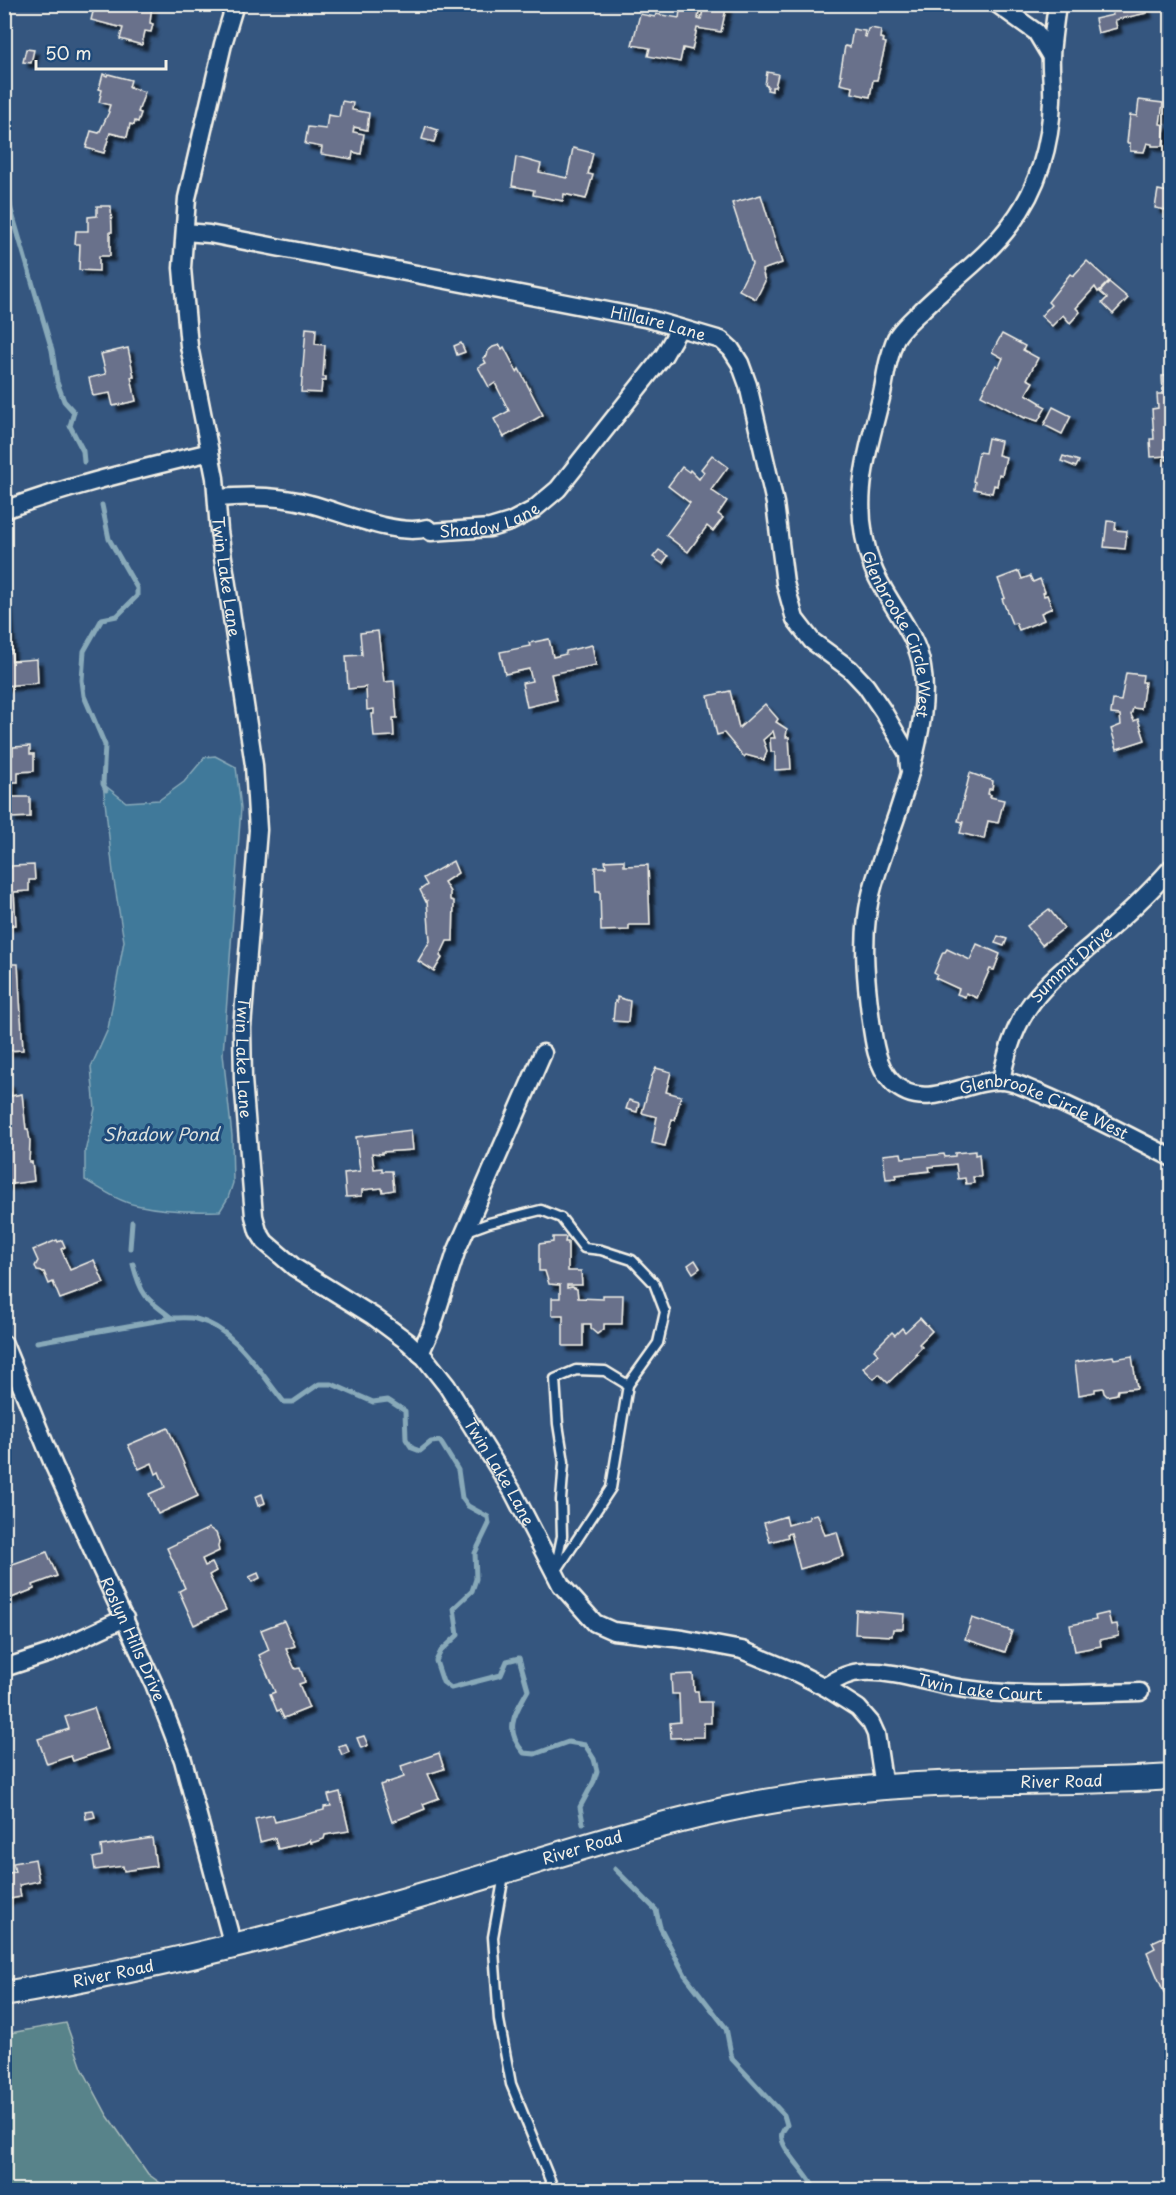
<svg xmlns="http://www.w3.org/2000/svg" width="1176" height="2195" font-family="'Playpen Sans',sans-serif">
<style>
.green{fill:#58838a;stroke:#a6bab9;stroke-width:1.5}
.water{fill:#40799a;stroke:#88a9b9;stroke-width:1.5}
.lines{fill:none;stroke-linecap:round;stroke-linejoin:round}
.stream{stroke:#88a9b9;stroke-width:5}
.building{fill:#69718b;stroke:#f4f1e8;stroke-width:1.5;filter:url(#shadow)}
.lane-casing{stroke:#f4f1e8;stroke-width:13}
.street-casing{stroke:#f4f1e8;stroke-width:21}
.secondary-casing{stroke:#f4f1e8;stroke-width:28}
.lane{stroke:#1f4a7a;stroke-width:8}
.street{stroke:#1f4a7a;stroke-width:16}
.secondary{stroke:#1f4a7a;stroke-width:24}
.labels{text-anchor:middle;stroke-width:6;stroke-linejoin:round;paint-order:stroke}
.street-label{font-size:16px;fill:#f4f1e8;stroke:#1f4a7a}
.water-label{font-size:18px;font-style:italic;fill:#d9dfdc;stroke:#1f4a7a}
</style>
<defs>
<filter id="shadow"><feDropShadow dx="5" dy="5" stdDeviation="1.5" flood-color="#0009"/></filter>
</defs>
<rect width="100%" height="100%" fill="#35567f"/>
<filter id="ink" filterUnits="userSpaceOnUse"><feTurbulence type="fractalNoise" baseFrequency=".0167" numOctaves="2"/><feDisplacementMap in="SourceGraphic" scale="12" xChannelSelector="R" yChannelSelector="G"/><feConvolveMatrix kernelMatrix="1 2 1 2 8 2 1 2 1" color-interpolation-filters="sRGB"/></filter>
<g filter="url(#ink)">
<polygon class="green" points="66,2023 82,2068 107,2115 148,2174 170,2190 5,2190 5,2034"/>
<path class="water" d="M215 756 236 767 241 808 223 1054 232 1136 233 1183 228 1198 220 1211C193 1212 163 1211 136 1205 118 1201 101 1189 85 1180V1152L95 1109 91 1067 108 1029 124 941 114 881 103 784 126 802 159 800 184 782 205 757Z"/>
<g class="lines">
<g class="stream">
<polyline points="4,168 11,210 52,350 57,382 64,401 74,412 70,426 83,451 84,462"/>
<polyline points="102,505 109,539 137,588 137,596 117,616 102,619 84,651 82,680 84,696 105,745 103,784 106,790"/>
<polyline points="130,1248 132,1222"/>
<path d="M133 1264C141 1296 146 1299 172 1318"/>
<path d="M37 1342 173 1318C180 1318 189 1317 196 1319 235 1328 260 1373 284 1402H293L319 1384H332L373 1402 388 1400 405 1411 406 1439 412 1448 420 1451 431 1442 440 1441 458 1470 462 1498 468 1506 488 1517 489 1524 475 1553 476 1579 472 1591 454 1608 458 1635 441 1651 436 1661 443 1682 451 1688 501 1675 507 1661 519 1658 528 1690C515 1713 503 1729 524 1753L535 1754 568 1742 585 1745 594 1759 597 1771 594 1781 580 1807 583 1823"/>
<path d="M615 1869 656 1910 660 1927 685 1975 726 2028 732 2059 784 2115 787 2125C785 2128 783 2130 782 2133 777 2146 809 2174 815 2190"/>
</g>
</g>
<g class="building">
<polygon points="95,4 152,4 150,23 153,24 151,32 145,31 142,45 120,39 123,28 91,20"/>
<polygon points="681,4 700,4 698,19 701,20 704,4 727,4 721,32 697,28 692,50 683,48 680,62 648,56 650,48 632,45 640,14 655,17 656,14 679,18"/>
<polygon points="1110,4 1145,4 1147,13 1115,20 1117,28 1098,33 1095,19 1113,15"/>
<polygon points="871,28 881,30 880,38 884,39 883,42 886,43 877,80 873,80 870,97 852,93 853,87 840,84 842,75 840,75 845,46 850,47 853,29 865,31 864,36 866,37 868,29"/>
<polygon points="26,49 34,50 31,63 23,62"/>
<polygon points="767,72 778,74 775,87 772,87 772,91 767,90 768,86 765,85"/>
<polygon points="103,74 107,76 108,74 131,80 129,87 145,92 138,112 141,113 138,122 135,121 134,125 130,124 127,137 110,133 104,153 86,148 91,131 99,133 109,112 108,111 110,105 99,102 102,90 99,89"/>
<polygon points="1139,100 1163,103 1160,124 1165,125 1163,146 1152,146 1152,144 1147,143 1144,152 1130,151 1130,143 1127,143 1130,115 1137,116"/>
<polygon points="342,101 353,103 352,110 369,113 367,130 354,127 353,132 364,134 361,154 353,152 352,159 321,154 322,147 305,144 308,127 326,129 328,115 339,117"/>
<polygon points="426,126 438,130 434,142 422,139"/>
<polygon points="573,148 593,153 588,174 593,175 586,199 564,194 563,201 533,195 534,190 512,186 516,157 541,164 539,172 567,178"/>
<polygon points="1169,184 1172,184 1172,211 1155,208 1158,190 1168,192"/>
<polygon points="761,195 782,263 762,270 765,281 756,299 739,290 752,264 732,203"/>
<polygon points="97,206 111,206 112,232 110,232 110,256 99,256 99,271 79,270 80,244 75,244 76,231 88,231 88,217 97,216"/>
<polygon points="1087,261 1109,281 1098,292 1095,287 1076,308 1080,312 1070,323 1063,315 1052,326 1041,316 1051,305 1048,302 1070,274 1073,276"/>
<polygon points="1109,282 1128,298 1113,314 1102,303 1107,298 1100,292"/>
<polygon points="306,328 316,329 315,344 325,345 323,377 326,377 326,381 322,381 321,393 301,392"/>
<polygon points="1002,334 1025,346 1023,350 1038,358 1027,379 1033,382 1026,394 1041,403 1040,404 1046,407 1038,421 1026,417 1025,418 981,395 996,365 999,367 1003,358 992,352"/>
<polygon points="461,343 465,352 457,355 454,346"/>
<polygon points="500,345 502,349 504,347 517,372 519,369 543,415 504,437 494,419 509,411 495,383 489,387 478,367 486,363 483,358 487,356 488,351 493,347"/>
<polygon points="128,348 134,377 131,377 136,401 113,406 110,393 93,396 89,378 106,374 101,354"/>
<polygon points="1172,375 1172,459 1166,460 1166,456 1151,457 1150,439 1154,439 1152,409 1158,408 1157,394 1163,394 1162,376"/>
<polygon points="1053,407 1071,416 1062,434 1044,425"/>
<polygon points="988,438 1001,441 998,455 1006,457 1002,475 999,474 997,486 994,485 992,493 974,489 975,482 973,481 979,452 985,453"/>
<polygon points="712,455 728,467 711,490 727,501 718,514 723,518 713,531 707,526 688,552 666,535 690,503 668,486 682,467 689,472 690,470 699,479 704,472 701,469"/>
<polygon points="1063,456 1079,461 1076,467 1061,461"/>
<polygon points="1107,521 1116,522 1115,530 1127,531 1125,549 1104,547"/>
<polygon points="659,550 668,556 663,564 653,557"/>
<polygon points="1019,571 1022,579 1030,576 1033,582 1040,579 1045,592 1043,593 1044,596 1047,595 1052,608 1041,613 1044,620 1019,630 1016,623 1012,624 1002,599 1005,598 998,579"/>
<polygon points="4,603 7,603 12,661 37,659 38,683 4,686"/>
<polygon points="378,631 384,682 394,681 397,718 393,718 394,736 374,737 372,714 374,714 374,709 367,710 366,687 348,689 346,656 362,655 360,633"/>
<polygon points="549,639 553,657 566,654 566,651 592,645 596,665 551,674 557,700 527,707 522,683 532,681 529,669 505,674 500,652 530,646 529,643"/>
<polygon points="1126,673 1143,675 1142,682 1145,682 1141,709 1133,708 1131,715 1134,721 1138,719 1145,740 1117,749 1111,729 1121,725 1120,715 1111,714 1111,712 1113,700 1121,701"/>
<polygon points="730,691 739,728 765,704 778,719 776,722 787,729 786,737 789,737 791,769 775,770 775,752 771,752 770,738 775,738 773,731 763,740 767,751 764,760 746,755 744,757 724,733 717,735 708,696"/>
<polygon points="30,746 30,754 34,754 34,771 18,772 18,782 13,782 13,797 30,797 30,817 11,818 11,808 4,808 4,755 13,755 13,747"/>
<polygon points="970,773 993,781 992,789 989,789 988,794 991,795 990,797 1004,800 998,823 988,821 984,839 960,833 963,822 958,821"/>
<polygon points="624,860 624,866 648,865 650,925 629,925 629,930 601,931 600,891 596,891 595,867 606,867 605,861"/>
<polygon points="453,861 458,873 444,882 450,892 450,900 454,901 453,941 447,941 440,956 442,958 434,971 418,961 430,941 427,901 426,902 420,890 427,885 423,878"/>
<polygon points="34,865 35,880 29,880 29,891 14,892 16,925 4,926 4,868 11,868 11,866"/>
<polygon points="1049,909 1064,928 1042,945 1027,926"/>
<polygon points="998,936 1007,939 1004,946 995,943"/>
<polygon points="977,944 1000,954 994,970 990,969 977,998 966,993 965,997 957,994 959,989 935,978 937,975 934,973 943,952 945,952 947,949 970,960"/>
<polygon points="4,964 18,964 23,1050 4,1051"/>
<polygon points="617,997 630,1001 628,1022 613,1021 615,1001 617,1002"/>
<polygon points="656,1068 671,1072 666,1092 681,1096 675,1120 672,1119 665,1146 652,1143 657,1117 642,1113 652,1076"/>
<polygon points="4,1083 9,1083 11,1096 22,1094 26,1129 28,1129 30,1141 29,1162 32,1162 34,1181 5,1185"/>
<polygon points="629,1100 639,1103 637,1112 626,1109"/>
<polygon points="411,1130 413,1150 382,1152 382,1154 372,1153 374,1169 382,1168 382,1171 392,1171 394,1190 383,1192 382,1188 362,1190 362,1196 346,1197 344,1173 360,1171 356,1137"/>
<polygon points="975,1151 975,1155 979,1154 981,1177 973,1177 974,1183 966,1184 965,1178 958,1179 956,1164 929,1167 930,1171 896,1175 897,1178 886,1179 883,1155 901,1153 902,1158 944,1154 945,1157 955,1156 955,1153"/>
<polygon points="553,1237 566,1237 565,1242 568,1242 568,1271 581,1271 582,1285 567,1285 567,1288 572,1287 577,1289 578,1298 603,1299 603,1295 623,1295 622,1324 604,1324 604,1329 597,1334 591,1329 591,1324 583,1324 583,1346 563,1346 563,1315 552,1315 552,1298 560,1298 560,1285 549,1284 545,1271 539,1271 539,1244 553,1242"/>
<polygon points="57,1240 58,1242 62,1240 65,1247 61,1249 70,1270 94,1260 104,1283 60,1299 53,1282 49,1284 44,1272 37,1271 35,1266 38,1261 33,1250"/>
<polygon points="695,1260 700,1268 693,1273 688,1265"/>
<polygon points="920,1318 932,1331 919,1344 922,1347 915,1354 917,1355 888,1383 879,1374 874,1379 863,1368 878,1354 874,1350 892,1332 895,1335 902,1328 905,1332"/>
<polygon points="1113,1356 1114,1359 1132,1356 1137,1388 1118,1390 1117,1394 1107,1396 1104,1393 1103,1388 1095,1389 1095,1392 1079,1395 1075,1362"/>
<polygon points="168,1428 198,1496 158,1514 149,1494 165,1487 159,1472 156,1474 152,1463 139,1469 128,1445"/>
<polygon points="262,1494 265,1503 258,1506 255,1497"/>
<polygon points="816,1514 818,1515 825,1535 837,1532 844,1556 800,1569 791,1533 787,1534 788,1537 770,1542 764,1523 786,1516 788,1525 809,1519 809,1516"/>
<polygon points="209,1528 216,1533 219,1541 218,1547 219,1551 202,1559 205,1566 212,1563 216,1571 209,1575 226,1610 194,1625 179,1591 185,1588 167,1548"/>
<polygon points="47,1552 57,1576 33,1585 34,1589 9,1599 7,1595 4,1596 4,1567"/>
<polygon points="258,1573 260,1578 252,1582 249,1577"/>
<polygon points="856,1610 904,1614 903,1629 893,1629 892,1636 855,1634"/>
<polygon points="1108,1613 1111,1625 1117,1624 1119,1636 1100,1640 1101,1646 1075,1651 1070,1625 1096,1620 1095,1616"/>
<polygon points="972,1618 1012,1631 1005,1652 965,1639"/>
<polygon points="284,1621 295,1646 286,1649 295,1669 300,1668 305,1682 299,1684 309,1708 284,1718 280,1710 277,1711 270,1694 275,1692 259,1655 269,1650 261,1630"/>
<polygon points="693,1674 694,1691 698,1691 699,1702 711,1702 711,1723 704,1723 704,1737 671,1738 670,1723 680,1722 679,1694 672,1694 671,1675"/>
<polygon points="94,1708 108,1749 73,1761 71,1756 47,1764 38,1739 69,1729 65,1717"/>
<polygon points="364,1736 368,1745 361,1748 357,1738"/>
<polygon points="346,1744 349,1752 342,1755 338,1746"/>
<polygon points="439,1753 444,1769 428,1774 439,1798 423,1804 425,1809 392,1822 380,1785 404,1777 401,1766"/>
<polygon points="340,1792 349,1831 325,1835 324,1839 311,1843 310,1840 305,1843 278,1849 275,1838 260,1842 255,1819 273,1815 275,1822 324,1810 324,1807 331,1806 328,1795"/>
<polygon points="93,1810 95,1817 86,1819 85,1811"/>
<polygon points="152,1838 156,1866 124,1871 123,1866 95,1870 93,1858 102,1856 101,1846"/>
<polygon points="35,1859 39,1881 19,1885 21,1897 4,1900 4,1874 15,1872 13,1863"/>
<polygon points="1172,1933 1172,1992 1165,1995 1147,1952 1155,1948 1152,1942"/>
</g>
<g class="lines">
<defs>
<g id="lane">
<polyline points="467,1231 489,1223 541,1210 561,1218 584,1248 601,1250 632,1260 654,1283 665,1312 658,1343 628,1385 611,1488 555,1573"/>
<polyline points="555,1570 562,1536 561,1500 564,1462 558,1424 555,1379 576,1370 605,1371 628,1385"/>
<polyline points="504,1875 493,1937 499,2020 511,2084 554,2190"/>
</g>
<g id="street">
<path id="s1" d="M235 4 223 44 187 198 182 268 189 346 215 478 219 531 254 765 258 830 242 1028 243 1079 254 1216 258 1231 265 1242 294 1267 373 1316 408 1342 425 1358 447 1386 513 1492 561 1585 595 1623 613 1631 683 1639 742 1650 795 1672 825 1687 858 1708 871 1723 876 1734 884 1787"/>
<polyline points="997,4 1036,32 1051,57"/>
<path id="s2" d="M1057 4C1055 21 1052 39 1051 56 1050 71 1053 85 1052 100 1051 144 1038 189 1011 224 987 257 950 282 921 311 912 319 902 328 896 338 893 344 891 353 889 359 885 373 884 388 880 402 865 462 850 507 873 568 886 601 917 633 922 667 925 683 924 702 922 718 916 757 904 796 891 832 882 860 870 888 867 917 863 949 866 981 870 1013 873 1036 875 1064 892 1082 924 1115 967 1078 1004 1081 1016 1082 1028 1089 1039 1093 1084 1112 1128 1135 1172 1158"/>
<path id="s3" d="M185 232 209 234 649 319 721 340 731 349 740 363 748 385 775 503 785 583 795 619 812 641 850 669 866 686 883 711 908 754 909 767"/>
<path id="s4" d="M217 498C249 495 279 495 310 504 341 512 397 537 427 528L431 532 490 528 510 522 533 510 558 489 664 355 679 329"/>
<path d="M4 510C71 485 141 469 210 452"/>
<path id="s5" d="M1001 1081C1006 1053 1016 1023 1033 1001 1050 979 1072 962 1093 944 1120 920 1148 895 1172 867"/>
<path id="s6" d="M4 1344 54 1466 154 1684 183 1760 233 1946"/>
<polyline points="420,1354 432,1327 456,1252 543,1053"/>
<polyline points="4,1668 50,1653 125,1618"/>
<path id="s7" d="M825 1687C836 1679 849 1672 863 1672 897 1670 932 1685 966 1689 1024 1698 1082 1693 1140 1692"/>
</g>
<g id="secondary">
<path id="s8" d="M4 1994C148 1970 290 1934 430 1893 535 1863 640 1826 748 1805 818 1792 890 1785 962 1783 1032 1781 1102 1782 1172 1777"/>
</g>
</defs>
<use href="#lane" class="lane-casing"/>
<use href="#street" class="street-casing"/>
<use href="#secondary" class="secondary-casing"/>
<use href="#lane" class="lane"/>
<use href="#street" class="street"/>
<use href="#secondary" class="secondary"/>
</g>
</g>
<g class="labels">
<g class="street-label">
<text dy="6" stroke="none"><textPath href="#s3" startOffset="482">Hillaire Lane</textPath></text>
<text dy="6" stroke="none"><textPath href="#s4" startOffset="280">Shadow Lane</textPath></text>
<text dy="6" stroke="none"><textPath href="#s1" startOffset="582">Twin Lake Lane</textPath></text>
<text dy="6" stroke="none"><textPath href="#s2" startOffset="699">Glenbrooke Circle West</textPath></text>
<text dy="6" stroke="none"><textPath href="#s5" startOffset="140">Summit Drive</textPath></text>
<text dy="6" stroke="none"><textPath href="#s1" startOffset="1066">Twin Lake Lane</textPath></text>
<text dy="6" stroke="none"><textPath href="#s2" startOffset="1328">Glenbrooke Circle West</textPath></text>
<text dy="6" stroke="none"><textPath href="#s1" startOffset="1588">Twin Lake Lane</textPath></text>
<text dy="6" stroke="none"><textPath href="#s6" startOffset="322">Roslyn Hills Drive</textPath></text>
<text dy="6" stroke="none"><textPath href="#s7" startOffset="160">Twin Lake Court</textPath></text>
<text dy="6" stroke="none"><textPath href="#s8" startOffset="1083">River Road</textPath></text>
<text dy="6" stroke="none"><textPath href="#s8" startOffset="597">River Road</textPath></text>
<text dy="6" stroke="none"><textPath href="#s8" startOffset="111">River Road</textPath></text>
</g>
<g class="water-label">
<text x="161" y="1141">Shadow Pond</text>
</g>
</g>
<rect width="1176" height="2195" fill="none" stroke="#1f4a7a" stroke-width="24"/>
<rect x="12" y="12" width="1152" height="2171" fill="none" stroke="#f4f1e8" stroke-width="2" filter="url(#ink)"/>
<path d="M36 60v9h130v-9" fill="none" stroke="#f4f1e8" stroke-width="3"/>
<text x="45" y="60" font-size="18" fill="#f4f1e8" stroke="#1f4a7a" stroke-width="4.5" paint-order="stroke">50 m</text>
</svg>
